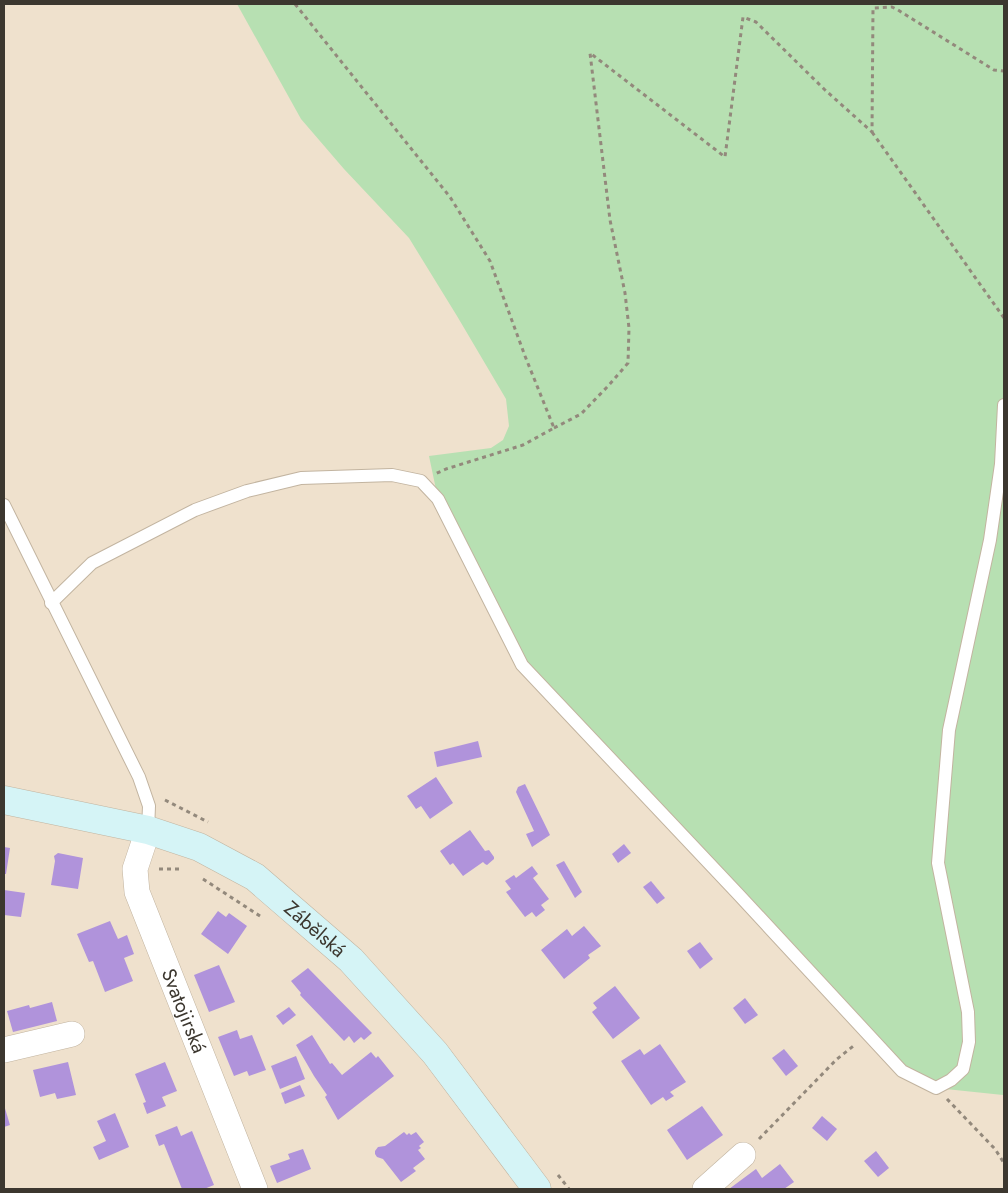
<svg xmlns="http://www.w3.org/2000/svg" width="1008" height="1193" font-family="Jost,sans-serif">
<style>
.green{fill:#b7e0b2}
.building{fill:#b093db}
.lines{fill:none;stroke-linecap:round;stroke-linejoin:round}
.service-casing{stroke:#c2b4a0;stroke-width:14}
.minor-casing{stroke:#c2b4a0;stroke-width:26}
.secondary-casing{stroke:#c2b4a0;stroke-width:29}
.path{stroke:#93897c;stroke-width:3;stroke-dasharray:4 4;stroke-linecap:butt}
.service{stroke:#fff;stroke-width:12}
.minor{stroke:#fff;stroke-width:25}
.secondary{stroke:#d5f4f6;stroke-width:28}
.labels{text-anchor:middle;stroke-width:4;stroke-linejoin:round;paint-order:stroke}
.street-label{font-size:20px;fill:#3c372f;stroke:#fff}
</style>
<rect width="100%" height="100%" fill="#efe1cd"/>
<polygon class="green" points="237,4 1004,4 1004,1092 1003,1095 936,1088 902,1071 522,665 438,499 429,456 491,448 503,440 509,426 506,399 457,316 409,238 344,169 301,119"/>
<g class="building">
<polygon points="478,741 482,757 437,767 434,752"/>
<polygon points="436,777 453,803 430,819 421,806 416,809 407,796"/>
<polygon points="525,784 550,835 532,847 526,834 534,831 516,792 518,787"/>
<polygon points="470,830 485,851 489,850 494,857 494,859 487,865 485,864 483,862 463,876 453,863 450,865 440,851"/>
<polygon points="624,844 631,853 618,863 612,854"/>
<polygon points="4,847 10,848 6,874 4,874"/>
<polygon points="58,853 83,858 78,889 51,885 55,861 54,856"/>
<polygon points="564,861 582,892 575,898 556,865"/>
<polygon points="532,866 538,874 533,878 549,899 541,905 545,910 536,917 532,912 525,917 506,892 511,889 505,881 514,875 516,878"/>
<polygon points="651,881 665,898 657,904 643,887"/>
<polygon points="4,890 25,893 21,917 4,915"/>
<polygon points="218,911 226,917 229,913 247,926 228,954 201,934"/>
<polygon points="110,921 118,939 127,935 134,954 124,958 133,981 105,992 93,961 89,962 77,934"/>
<polygon points="584,926 601,946 588,955 590,958 564,979 541,950 567,929 572,936"/>
<polygon points="700,942 713,959 700,969 687,951"/>
<polygon points="219,965 235,1002 209,1012 194,975"/>
<polygon points="308,968 372,1033 364,1040 361,1037 354,1043 349,1036 344,1041 300,995 301,993 291,981"/>
<polygon points="615,986 640,1018 613,1039 592,1012 597,1008 593,1003"/>
<polygon points="745,998 758,1015 745,1024 733,1008"/>
<polygon points="52,1002 57,1021 13,1032 7,1011 29,1005 30,1008"/>
<polygon points="289,1007 296,1015 283,1025 276,1016"/>
<polygon points="237,1030 240,1039 252,1035 266,1070 249,1076 247,1071 234,1076 218,1037"/>
<polygon points="312,1035 330,1064 332,1063 342,1075 371,1052 376,1058 378,1056 394,1076 338,1120 325,1097 327,1095 314,1076 296,1045"/>
<polygon points="660,1044 686,1082 670,1092 674,1096 666,1101 663,1097 651,1105 621,1061 640,1049 644,1055"/>
<polygon points="784,1049 798,1066 786,1076 772,1058"/>
<polygon points="296,1056 305,1079 280,1089 271,1066"/>
<polygon points="68,1062 76,1095 57,1099 55,1093 40,1097 33,1070"/>
<polygon points="165,1062 177,1091 162,1097 166,1106 147,1114 143,1103 146,1102 135,1074"/>
<polygon points="300,1085 305,1096 285,1104 281,1093"/>
<polygon points="4,1105 10,1125 4,1127"/>
<polygon points="702,1106 723,1135 687,1160 667,1130"/>
<polygon points="115,1113 129,1147 99,1160 93,1147 106,1141 97,1121"/>
<polygon points="822,1116 837,1129 827,1141 812,1128"/>
<polygon points="177,1126 181,1136 192,1131 214,1185 204,1189 182,1189 164,1144 159,1146 155,1135"/>
<polygon points="404,1132 407,1135 409,1133 411,1135 416,1132 424,1142 419,1146 421,1148 418,1150 425,1159 413,1168 416,1171 401,1182 383,1159 377,1157 375,1154 375,1151 378,1147 385,1146"/>
<polygon points="303,1149 311,1169 277,1183 270,1166 290,1159 288,1154"/>
<polygon points="876,1151 889,1168 878,1177 864,1161"/>
<polygon points="780,1164 794,1182 784,1189 729,1189 756,1169 762,1178"/>
</g>
<g class="lines">
<defs>
<g id="service">
<polyline points="4,505 139,777 149,806 148,830"/>
<polyline points="51,603 92,563 195,510 247,491 301,478 392,475 421,481 438,499 522,665 739,895 902,1071 936,1088 951,1080 963,1069 969,1042 968,1012 938,863 949,730 990,540 1001,464 1004,405"/>
</g>
<g id="minor">
<path id="s1" d="M148 830 135 869 137 892 255 1189"/>
<polyline points="4,1050 72,1034"/>
<polyline points="705,1189 743,1155"/>
</g>
<g id="secondary">
<path id="s2" d="M4 800 148 830 199 847 255 877 351 960 435 1053 537 1189"/>
</g>
</defs>
<use href="#service" class="service-casing"/>
<use href="#minor" class="minor-casing"/>
<use href="#secondary" class="secondary-casing"/>
<g class="path">
<polyline points="295,4 450,197 490,261 525,356 554,428 523,445 446,469 435,474"/>
<polyline points="872,132 1004,318"/>
<polyline points="554,428 581,414 609,385 628,363 629,328 625,293 610,220 590,53 725,157 743,17 756,22 824,89 872,132 873,8 892,7 898,10 994,70 1004,71"/>
<polyline points="165,800 208,822"/>
<polyline points="159,869 182,869"/>
<polyline points="203,879 263,918"/>
<polyline points="947,1099 995,1149 1004,1163"/>
<polyline points="759,1139 837,1059 856,1044"/>
<polyline points="558,1175 569,1189"/>
</g>
<use href="#service" class="service"/>
<use href="#minor" class="minor"/>
<use href="#secondary" class="secondary"/>
</g>
<g class="labels">
<g class="street-label">
<text dy="7" stroke="none"><textPath href="#s2" startOffset="344">Zábělská</textPath></text>
<text dy="7" stroke="none"><textPath href="#s1" startOffset="192">Svatojirská</textPath></text>
</g>
</g>
<rect width="1008" height="1193" fill="none" stroke="#3c372f" stroke-width="10"/>
</svg>
